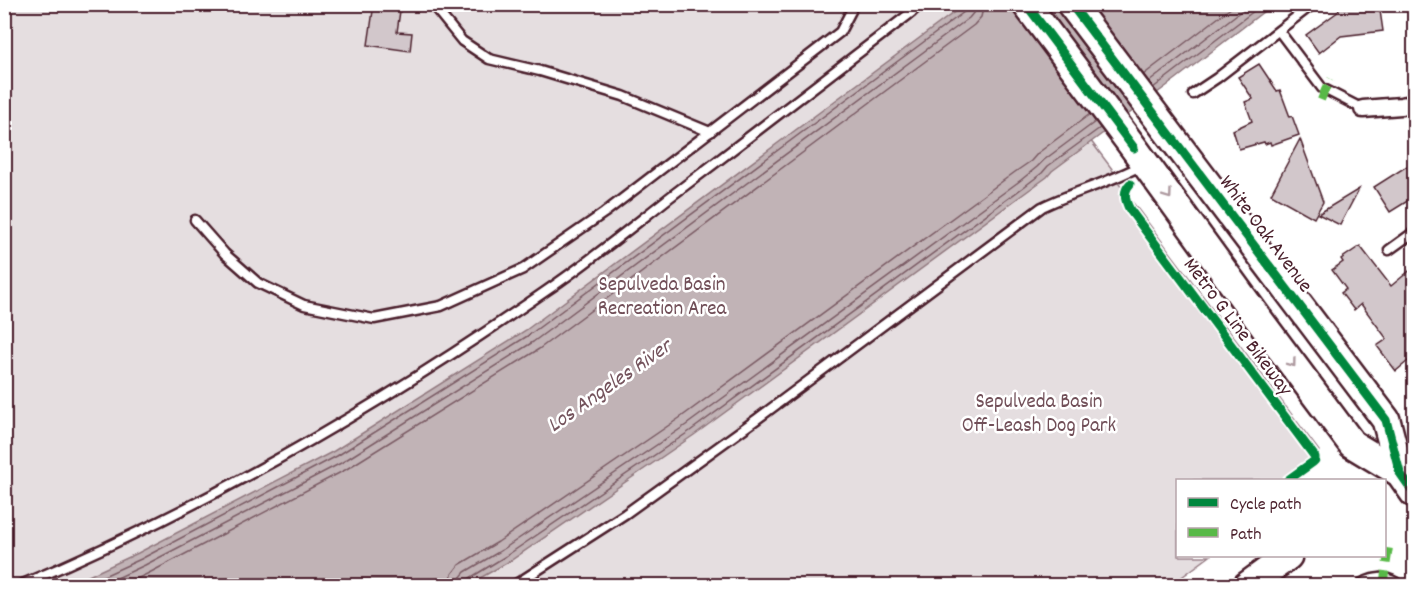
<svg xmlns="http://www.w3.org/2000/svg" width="1419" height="590" font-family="Dekko,sans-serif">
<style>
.green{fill:#e5dee0;stroke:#987e86;stroke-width:1.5}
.water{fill:#c1b3b6;stroke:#91787e;stroke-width:1.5}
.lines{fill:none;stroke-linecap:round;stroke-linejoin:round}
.shore{stroke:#7a5a63;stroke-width:1.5}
.building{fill:#d2c7cb;stroke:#4a1f2b;stroke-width:1.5}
.lane-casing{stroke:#4a1f2b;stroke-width:13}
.street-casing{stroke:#4a1f2b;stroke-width:21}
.primary-casing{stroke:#4a1f2b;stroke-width:32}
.lane{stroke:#fff;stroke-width:8}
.street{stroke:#fff;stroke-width:16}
.primary{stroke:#fff;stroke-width:27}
.quiet{stroke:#58b947;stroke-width:8;stroke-dasharray:15 8;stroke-linecap:butt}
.cycleway-casing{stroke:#fff;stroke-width:13}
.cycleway{stroke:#00873e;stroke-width:9}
.oneway{stroke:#ae9aa0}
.labels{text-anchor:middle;stroke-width:5;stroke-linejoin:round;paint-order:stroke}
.street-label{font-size:21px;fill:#4a1f2b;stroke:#fff}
.park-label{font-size:21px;fill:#714f58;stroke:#fff}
.water-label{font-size:22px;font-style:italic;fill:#74535c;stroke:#fff}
</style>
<rect width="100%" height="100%" fill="#fff"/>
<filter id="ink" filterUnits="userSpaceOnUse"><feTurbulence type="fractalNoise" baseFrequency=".0167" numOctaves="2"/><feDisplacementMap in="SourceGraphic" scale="12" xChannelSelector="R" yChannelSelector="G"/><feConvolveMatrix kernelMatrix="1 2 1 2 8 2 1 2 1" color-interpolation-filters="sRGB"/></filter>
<g filter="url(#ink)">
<polygon class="green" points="4,5 988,5 1112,169 1119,184 1319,451 1316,464 1294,480 1178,480 1178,556 1210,556 1171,585 5,585"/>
<polygon class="water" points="964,5 1272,5 1176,79 1052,171 1047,177 1029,190 694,435 510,561 468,585 67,586 138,553 334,451 526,330"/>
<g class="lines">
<g class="shore">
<polyline points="1143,75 1236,4"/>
<polyline points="1149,82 1250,4"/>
<polyline points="1153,88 1263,4"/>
<polyline points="82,586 141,559 337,456 529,335 964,12 967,9 967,4"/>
<polyline points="100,586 145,565 341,463 533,342 969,18 974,12 975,4"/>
<polyline points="122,586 149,573 345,470 539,349 974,25 981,17 984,4"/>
<polyline points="450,586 452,574 459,565 498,542 681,417 1015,172 1031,161 1038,153 1090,114"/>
<polyline points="459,586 460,578 465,572 502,550 686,425 1021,180 1037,167 1044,160 1095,122"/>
<polyline points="467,586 467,581 470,578 506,556 690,431 1025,186 1042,173 1048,166 1100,128"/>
</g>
</g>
<g class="building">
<polygon points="374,4 401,4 397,32 412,33 410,51 368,45"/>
<polygon points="1348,4 1379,4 1383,31 1341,36 1319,53 1306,35 1339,11 1338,7"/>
<polygon points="1259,64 1277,91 1280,90 1290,117 1292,116 1299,135 1271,145 1270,142 1265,144 1264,142 1239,149 1233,130 1252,121 1245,102 1253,99 1238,77"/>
<polygon points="1300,139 1323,202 1314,218 1271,194"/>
<polygon points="1407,166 1414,179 1414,197 1390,212 1374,187"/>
<polygon points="1359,189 1340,225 1318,214"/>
<polygon points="1360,246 1391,286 1414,267 1414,356 1396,371 1377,346 1387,339 1361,304 1354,310 1341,293 1346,289 1332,270 1343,262 1341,259"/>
</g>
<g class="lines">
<defs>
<g id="lane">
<polyline points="432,4 462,41 489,59 540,71 623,96 710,132"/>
<polyline points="1279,31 1322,88 1363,109"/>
<polyline points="1193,94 1217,78 1313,4"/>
<polyline points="195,220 225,254 258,283 304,305 374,319 441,306 523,269 604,213 840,32 851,11 851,4"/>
<polyline points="1389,250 1414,232"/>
<path d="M18 586C205 508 380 406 546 291 589 262 629 229 670 197 751 136 831 74 912 12L920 4"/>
<path d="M513 586 625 514 757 419 1042 207C1075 191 1109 183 1142 165"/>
</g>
<g id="street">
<polyline points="1363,109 1401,106 1414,104"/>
<path d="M1365 586C1376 581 1383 580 1394 586"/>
</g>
<g id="primary">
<polyline points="1026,4 1134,148 1257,317 1352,444 1400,473 1414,493"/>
<polyline points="1071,4 1386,420 1400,473"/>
<polyline points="1247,586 1288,556"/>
</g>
</defs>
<use href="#lane" class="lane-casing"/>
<use href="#street" class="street-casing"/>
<use href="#primary" class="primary-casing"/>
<use href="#lane" class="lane"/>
<use href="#street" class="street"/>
<use href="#primary" class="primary"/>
<g class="quiet">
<polyline points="1321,100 1325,90 1331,79"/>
<polyline points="1383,586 1390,541"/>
</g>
<defs>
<g id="cycleway">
<polyline points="1026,4 1134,148"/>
<polyline points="1071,4 1386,420 1400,473 1414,493"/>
<path d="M1130 184C1123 191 1125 201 1130 210L1315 457V460L1313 462 1288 480"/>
</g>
</defs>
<use href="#cycleway" class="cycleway-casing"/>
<use href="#cycleway" class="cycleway"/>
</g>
<defs><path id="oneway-chevron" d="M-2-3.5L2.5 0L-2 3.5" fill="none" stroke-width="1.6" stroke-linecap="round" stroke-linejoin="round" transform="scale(1.5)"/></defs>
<g class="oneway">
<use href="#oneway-chevron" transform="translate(1168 195) rotate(54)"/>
<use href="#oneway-chevron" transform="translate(1292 363) rotate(53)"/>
</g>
</g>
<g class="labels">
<g class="street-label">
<text transform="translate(1267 233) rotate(53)" y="7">White Oak Avenue</text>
<text transform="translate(1239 326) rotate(53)" y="7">Metro G Line Bikeway</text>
</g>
<g class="park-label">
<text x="662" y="290">Sepulveda Basin<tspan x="662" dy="24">Recreation Area</tspan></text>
<text x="1039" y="407">Sepulveda Basin<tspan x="1039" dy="24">Off-Leash Dog Park</tspan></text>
</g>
<g class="water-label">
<text transform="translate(608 384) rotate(-35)" y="8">Los Angeles River</text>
</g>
</g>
<rect width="1419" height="590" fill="none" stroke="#fff" stroke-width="24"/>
<rect x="12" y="12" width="1395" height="566" fill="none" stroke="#4a1f2b" stroke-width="2" filter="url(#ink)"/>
<rect x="1176" y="479" width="210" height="78" fill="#ffffff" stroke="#b7a5aa" stroke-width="1.5"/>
<rect x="1188" y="498" width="30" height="9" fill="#00873e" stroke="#b7a5aa" stroke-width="1.5"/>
<text x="1230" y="509" font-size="18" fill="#4a1f2b">Cycle path</text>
<rect x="1188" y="528" width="30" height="9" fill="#58b947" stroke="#b7a5aa" stroke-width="1.5"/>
<text x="1230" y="539" font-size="18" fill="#4a1f2b">Path</text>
</svg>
